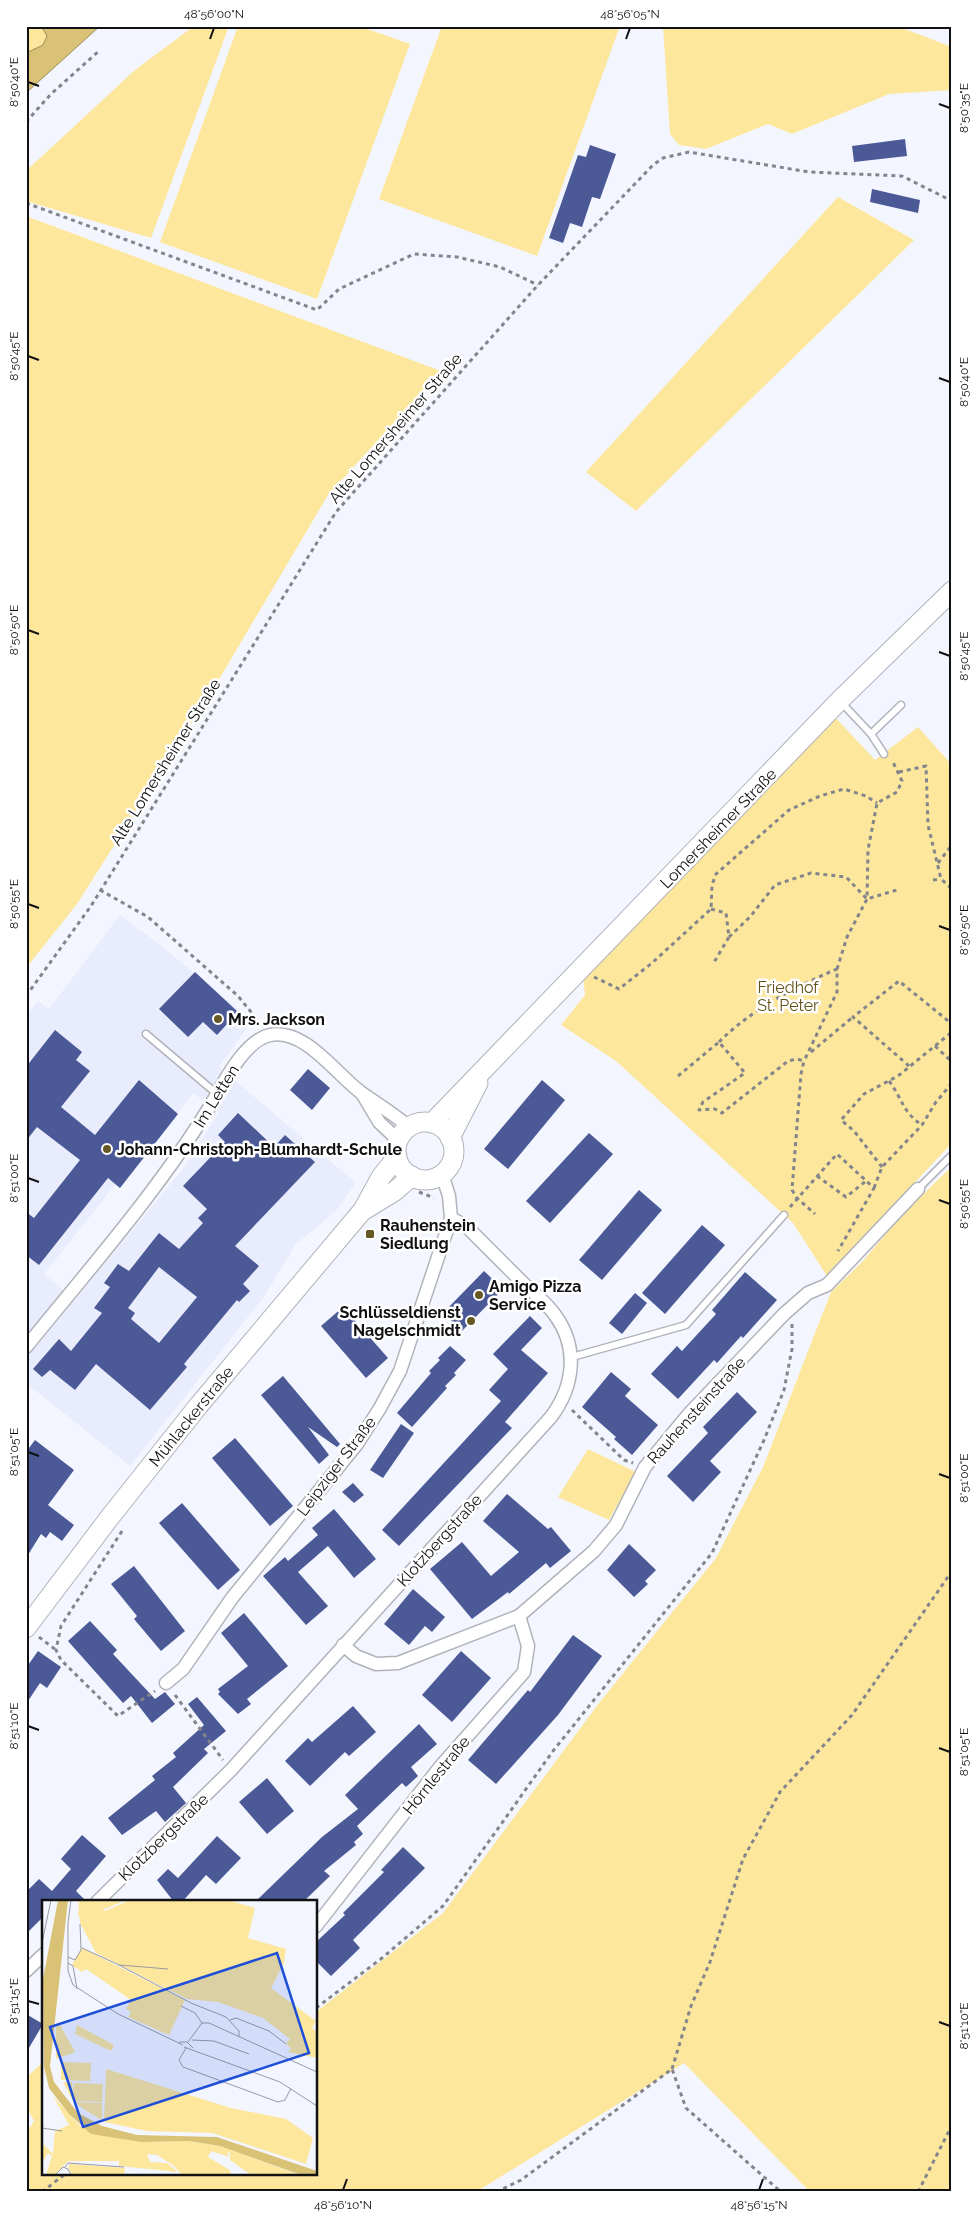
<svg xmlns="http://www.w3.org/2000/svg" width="978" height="2218" font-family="Raleway,sans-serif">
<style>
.built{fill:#e8ecfc;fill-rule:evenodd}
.green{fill:#fde79c}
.water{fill:#d9c276;stroke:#9d8d59}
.building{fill:#4b5996;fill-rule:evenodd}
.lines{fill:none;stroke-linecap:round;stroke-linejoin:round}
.lane-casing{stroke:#b1b3bb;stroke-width:9}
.street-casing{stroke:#b1b3bb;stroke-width:15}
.secondary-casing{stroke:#b1b3bb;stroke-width:21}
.path{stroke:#84858b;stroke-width:3;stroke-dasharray:4 4;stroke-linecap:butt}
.lane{stroke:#fff;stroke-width:6}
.street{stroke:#fff;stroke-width:12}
.secondary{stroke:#fff;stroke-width:19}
.ticks{fill:none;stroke:#111114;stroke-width:2}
.poi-dot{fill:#665825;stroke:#fff;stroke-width:2}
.labels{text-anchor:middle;stroke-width:5;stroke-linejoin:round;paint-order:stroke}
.street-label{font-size:16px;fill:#111114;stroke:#fff}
.park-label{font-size:16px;fill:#63531a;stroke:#fff}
.poi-label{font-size:16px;font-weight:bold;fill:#111114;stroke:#fff;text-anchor:start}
.inset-road{fill:none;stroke:#999aa1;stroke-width:1}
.view{fill:#1d4ed8;fill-opacity:0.15;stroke:#1d4ed8;stroke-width:2.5}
.inset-edge{fill:none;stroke:#111114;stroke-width:2.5}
.neatline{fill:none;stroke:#111114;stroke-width:2}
.ticks-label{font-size:12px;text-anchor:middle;fill:#111114}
</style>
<rect width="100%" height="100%" fill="#f4f6ff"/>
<path class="built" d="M120 915 158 943 252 1021 219 1067 356 1183 336 1211 296 1244 264 1297 130 1466 26 1383V1016L38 1001 49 1009ZM193 1093 219 1112 182 1170 75 1300 44 1274 115 1185 120 1188Z"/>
<g class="green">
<polygon points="26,26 41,26 47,36 43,45 26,53"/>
<polygon points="194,26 229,26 151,238 26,201 26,171 135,70"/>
<polygon points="238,26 359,26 410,44 317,299 160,242"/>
<polygon points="442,26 620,26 537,256 379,199"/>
<polygon points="663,26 897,26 952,47 952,90 889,94 792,134 768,124 706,149 679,145 670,134"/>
<polygon points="838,197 914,240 636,511 586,472"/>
<polygon points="26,216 441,371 328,495 224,671 77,904 26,968"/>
<polygon points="836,718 875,760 918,727 952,765 952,1143 827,1276 793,1223 616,1061 561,1025 585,995 583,977 787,760"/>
<polygon points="952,1166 952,2192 810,2192 684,2063 476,2192 26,2192 26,2133 34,2121 26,2106 26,2078 44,2061 44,2174 316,2174 316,2012 443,1913 599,1703 716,1558 763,1467 831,1292 863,1261 899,1218"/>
<polygon points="588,1449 636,1472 609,1520 558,1497"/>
</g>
<polygon class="water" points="41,26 100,26 26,93 26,53 43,45 47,36"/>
<g class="building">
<polygon points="905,139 907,156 854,162 852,146"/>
<polygon points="590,145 616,154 600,199 592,197 582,227 570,223 563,243 549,238 578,155 586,157"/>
<polygon points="872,189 920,200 918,213 870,202"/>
<polygon points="195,972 238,1012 217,1035 203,1022 188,1037 159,1009"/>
<polygon points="55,1030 82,1052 76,1060 90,1071 61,1107 95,1135 139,1080 178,1114 120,1188 108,1178 39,1265 26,1255 26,1212 34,1218 80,1160 37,1127 26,1141 26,1067"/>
<polygon points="308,1069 330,1088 312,1110 290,1090"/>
<polygon points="542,1080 565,1100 508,1169 484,1149"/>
<path d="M238 1113 274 1147 285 1135 315 1162 235 1246 259 1266 243 1284 250 1291 239 1302 237 1300 184 1364 187 1367 150 1410 96 1364 75 1390 50 1370 42 1377 33 1369 59 1339 71 1351 102 1313 94 1308 110 1287 104 1283 118 1264 129 1271 159 1233 179 1249 203 1223 198 1218 207 1209 183 1186 225 1142 218 1135ZM159 1267 197 1297 159 1343 131 1319 135 1313 128 1308Z"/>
<polygon points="589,1133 613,1154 550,1223 526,1201"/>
<polygon points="639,1190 662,1210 602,1280 579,1260"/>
<polygon points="702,1225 725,1245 665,1314 642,1293"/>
<polygon points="484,1271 503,1289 462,1331 443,1313"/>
<polygon points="745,1272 777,1300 743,1338 741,1336 717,1363 714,1360 678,1399 651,1374 677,1346 682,1351 716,1314 712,1310"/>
<polygon points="635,1293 647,1303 622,1334 609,1323"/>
<polygon points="343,1307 388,1358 366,1378 321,1326"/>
<polygon points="530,1316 542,1328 521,1350 548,1373 505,1422 512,1428 399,1546 382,1530 501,1401 489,1390 508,1369 493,1354"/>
<polygon points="450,1346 466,1360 454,1373 456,1375 445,1386 447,1388 412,1427 397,1413 431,1373 429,1371 440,1360 438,1358"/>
<polygon points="611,1372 631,1389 625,1396 658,1425 632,1455 614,1439 616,1437 582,1407"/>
<polygon points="283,1376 340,1444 337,1447 308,1427 329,1455 319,1464 261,1395"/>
<polygon points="737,1392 757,1412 710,1461 721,1472 693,1502 667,1476 708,1433 703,1427"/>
<polygon points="401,1424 414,1433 383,1478 370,1470"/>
<polygon points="235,1438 293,1506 270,1526 212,1458"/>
<polygon points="35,1440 74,1470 48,1505 74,1525 62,1541 50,1532 46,1538 41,1534 26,1558 26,1452"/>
<polygon points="353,1483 364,1495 354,1503 342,1492"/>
<polygon points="507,1494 548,1529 551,1527 571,1551 550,1568 546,1563 509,1594 508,1592 472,1619 430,1569 462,1542 491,1576 519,1552 483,1521"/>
<polygon points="182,1503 240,1570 218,1590 159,1523"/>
<polygon points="334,1509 376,1559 354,1578 328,1546 298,1572 328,1606 306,1625 263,1576 285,1557 288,1561 318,1535 312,1528"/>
<polygon points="629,1544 656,1570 645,1581 648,1584 634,1597 607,1570"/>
<polygon points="134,1566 185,1631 161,1651 134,1619 137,1616 111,1584"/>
<polygon points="413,1589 445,1617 432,1632 425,1626 409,1645 384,1624"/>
<polygon points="244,1613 288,1666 247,1699 251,1704 238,1714 218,1694 220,1692 218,1689 248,1666 221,1633"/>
<polygon points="90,1621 117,1650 113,1654 155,1699 165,1692 175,1704 152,1723 131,1696 123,1703 68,1641"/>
<polygon points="573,1635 602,1656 558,1715 496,1784 468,1760 528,1690 530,1692"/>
<polygon points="38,1651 61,1667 47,1688 40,1683 26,1704 26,1668"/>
<polygon points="461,1651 491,1678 452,1722 422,1695"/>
<polygon points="197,1697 226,1731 204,1749 208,1753 173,1787 186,1803 165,1822 156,1811 122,1835 108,1818 155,1780 152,1776 176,1757 173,1753 204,1725 188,1704"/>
<polygon points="353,1706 376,1732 349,1756 345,1752 310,1786 285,1761 308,1738 312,1742"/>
<polygon points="419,1724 437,1744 411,1767 418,1776 406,1787 402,1783 357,1826 363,1834 354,1842 356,1845 324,1871 330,1876 303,1902 255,1902 322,1837 358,1809 345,1795"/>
<polygon points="267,1778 294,1811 267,1834 239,1802"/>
<polygon points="82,1835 106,1856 76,1891 87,1902 44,1902 44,1916 26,1934 26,1892 39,1879 52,1891 71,1869 61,1859"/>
<polygon points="217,1836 241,1858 216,1884 206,1875 182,1902 174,1902 157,1880 168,1869 178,1878"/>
<polygon points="403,1847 425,1868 353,1940 360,1948 331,1976 316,1961 316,1942 345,1915 343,1913 384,1872 381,1870"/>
<polygon points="26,2014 43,2024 26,2053"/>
</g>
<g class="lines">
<defs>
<g id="lane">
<polyline points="840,701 871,734 884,754"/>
<polyline points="871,734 901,705"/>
<polyline points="146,1034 217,1094"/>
<polyline points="918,1189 952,1155"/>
<polyline points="572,1357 686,1325 784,1215"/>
</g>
<g id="street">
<polyline points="363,1095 379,1122 398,1140"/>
<path d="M26 1347C90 1268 159 1190 212 1103 224 1082 245 1040 270 1035 306 1028 337 1076 363 1094 379 1105 394 1114 409 1127"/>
<polyline points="343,1645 356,1656 376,1664 398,1663 519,1616 594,1551 616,1525 645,1467 688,1415 784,1314 808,1293 827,1285 918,1189"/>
<polyline points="166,1683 183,1669 232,1598 357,1444 380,1408 400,1371 451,1218"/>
<path d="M97 1902 231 1770 551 1417C574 1386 579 1348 555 1315 547 1303 533 1293 523 1283 504 1264 485 1245 466 1226L451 1218 449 1196 442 1174"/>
<polyline points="316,1926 440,1767 524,1672 528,1646 519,1616"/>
<polyline points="26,1971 44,1954"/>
</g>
<g id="secondary">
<circle cx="425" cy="1151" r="29"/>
<polyline points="432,1123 839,701 952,591"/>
<polyline points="450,1138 478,1083"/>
<polyline points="364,1210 395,1191 412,1176"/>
<polyline points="26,1628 110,1517 199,1405 363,1210 381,1177 397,1157"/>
</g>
</defs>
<use href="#lane" class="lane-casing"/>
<use href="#street" class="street-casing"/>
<use href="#secondary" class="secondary-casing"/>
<g class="path">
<polyline points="26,122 51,94 100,50"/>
<polyline points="26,203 317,310 339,289 414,254 457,257 500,267 538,285"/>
<polyline points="899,772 926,766 928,825 941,879 952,889"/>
<polyline points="938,863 952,845"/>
<polyline points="933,880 941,879"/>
<polyline points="100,890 148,917 238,996 260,1023"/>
<polyline points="711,909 726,913 729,937 713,964"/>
<polyline points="729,937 750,917 775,885 811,873 846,877 867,899 900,889"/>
<polyline points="837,969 847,937 867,899 868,850 877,803 897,792 902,781 892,760"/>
<polyline points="594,977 619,989 652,963 711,909 712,885 716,874 789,810 820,796 844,789 866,796 877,803"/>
<polyline points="26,996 91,906 336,512 538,285 653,165 663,158 689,152 809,172 902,176 952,201"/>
<path d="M719 1042C752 1009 795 987 837 969V992L804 1061"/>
<polyline points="935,1046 952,1062"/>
<polyline points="811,1052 853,1017"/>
<polyline points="909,1066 853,1017 899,981 952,1024"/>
<polyline points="678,1076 719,1042 745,1073 703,1102 699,1110 715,1109 722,1113 788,1061 797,1059 804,1061 801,1074 792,1190 797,1198 815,1214"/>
<path d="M889 1081C902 1098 903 1113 922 1125"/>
<polyline points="882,1167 854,1131 841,1120 864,1094 898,1076 952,1032"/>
<polyline points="817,1176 846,1197 866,1181"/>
<polyline points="874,1188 882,1167 922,1125 936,1102 952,1083"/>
<polyline points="419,1192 434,1198"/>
<polyline points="790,1207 837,1154 874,1188 838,1251"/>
<polyline points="572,1410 624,1460 633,1463"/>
<polyline points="122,1531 61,1626 56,1650 61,1660 118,1716 155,1691"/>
<polyline points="39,1637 56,1650"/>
<polyline points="175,1695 223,1760"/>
<polyline points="316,2008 382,1958 443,1906 553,1751 712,1553 764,1440 784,1390 792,1349 792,1324"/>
<polyline points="672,2069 691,2006 710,1962 743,1859 780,1792 852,1715 952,1571"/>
<polyline points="42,2192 65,2174"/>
<polyline points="496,2192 521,2180 672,2069 686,2108 781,2192"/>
<polyline points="918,2192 952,2125"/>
</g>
<use href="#lane" class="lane"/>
<use href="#street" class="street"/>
<use href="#secondary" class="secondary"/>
</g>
<path class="ticks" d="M210 39 214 28M626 39 630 28M28 82 39 86M939 104 950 108M28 356 39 360M939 378 950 382M28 630 39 634M939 652 950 656M28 904 39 908M939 926 950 930M28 1178 39 1182M939 1200 950 1204M28 1452 39 1456M939 1474 950 1478M28 1726 39 1730M939 1748 950 1752M28 2001 39 2004M939 2022 950 2026M343 2190 347 2179M759 2190 763 2179"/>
<g class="poi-dot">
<circle cx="218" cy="1019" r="5"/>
<circle cx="107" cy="1149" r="5"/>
<rect x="365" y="1229" width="10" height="10" rx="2.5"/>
<circle cx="479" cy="1295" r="5"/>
<circle cx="471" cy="1321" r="5"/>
</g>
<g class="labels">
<g class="street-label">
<text transform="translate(395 428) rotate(-49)" y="6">Alte Lomersheimer Straße</text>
<text transform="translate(165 762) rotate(-58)" y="6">Alte Lomersheimer Straße</text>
<text transform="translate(718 828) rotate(-46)" y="6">Lomersheimer Straße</text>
<text transform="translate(216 1096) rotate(-58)" y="6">Im Letten</text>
<text transform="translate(696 1410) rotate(-48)" y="6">Rauhensteinstraße</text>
<text transform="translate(191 1416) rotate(-51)" y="6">Mühlackerstraße</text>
<text transform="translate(336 1466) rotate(-53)" y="6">Leipziger Straße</text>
<text transform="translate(439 1540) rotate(-48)" y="6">Klotzbergstraße</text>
<text transform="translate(436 1775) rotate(-51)" y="6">Hörnlestraße</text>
<text transform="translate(163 1837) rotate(-44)" y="6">Klotzbergstraße</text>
</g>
<g class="park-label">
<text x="788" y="993">Friedhof<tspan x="788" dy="18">St. Peter</tspan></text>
</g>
<g class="poi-label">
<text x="228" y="1025">Mrs. Jackson</text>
<text x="117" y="1155">Johann-Christoph-Blumhardt-Schule</text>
<text x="380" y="1231">Rauhenstein<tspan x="380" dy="18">Siedlung</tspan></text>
<text x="489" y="1292">Amigo Pizza<tspan x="489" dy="18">Service</tspan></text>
<text x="461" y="1318" text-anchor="end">Schlüsseldienst<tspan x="461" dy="18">Nagelschmidt</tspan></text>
</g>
</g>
<g transform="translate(42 1900)">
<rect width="275" height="275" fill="#f4f6ff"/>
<path d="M37 0H58L59 4V0H84L63 9 60 5 63 11 88 0H186L213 8 206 38 244 49 242 63 229 88 274 121 270 128 275 132V158L246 152 249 149 244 143 248 139 221 118 176 102 145 99 54 53 38 23V15L36 20ZM40 48 143 100 127 135 86 117 89 112 84 109 89 100 44 69 40 72 30 65ZM18 125 33 152 14 159V126ZM35 125 72 145 69 151 33 134ZM19 162 49 163 48 181 19 180ZM64 169 189 208 244 219 271 238 264 264 170 233 105 231 62 222ZM21 182H30L31 194 32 183 61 184 60 202 31 201ZM11 196 39 227 99 242 147 241 178 246 257 275H209L188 260V253L185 252 187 257 169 251 166 257 188 270 189 275H140L132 266 115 255 105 254 108 262 125 263 136 272 77 266V261H26L12 275H4L10 256 6 253 0 263V243L11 254 13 231 27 225ZM32 202 60 203V220L43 210ZM28 264 83 268 82 275H30L26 267Z" fill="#fde79c"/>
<path d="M16 0H26L8 166 12 182 36 213 60 226 95 235 175 237 275 271V275H259L178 246 147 241 99 242 49 234 27 214 7 188 2 167 1 79Z" fill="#d9c276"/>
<path class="inset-road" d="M29 0 26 23V71L31 85 76 114 141 145M0 43 9 0M40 48 77 65 126 69M26 57 33 60 39 50 38 24M26 63 31 66 35 89M77 65 149 103 184 117 197 131V137M139 106 153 113 160 123M188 120 194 118 227 131 244 144M160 123H167L275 172M150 140 172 141 207 154M137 142H145L151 148M146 142 160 123M142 147 238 182 275 206M144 148 137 160 141 167 236 202 243 200 249 188M0 228 20 231M23 267 26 263 82 267M13 275 21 267 26 269 29 275"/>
<path class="view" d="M235 53 267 153 41 227 8 127Z"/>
<rect width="275" height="275" class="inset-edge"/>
</g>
<rect width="978" height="2218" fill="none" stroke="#ffffff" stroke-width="55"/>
<rect x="28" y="28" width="922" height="2162" class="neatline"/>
<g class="ticks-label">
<text x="214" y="18">48°56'00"N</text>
<text x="630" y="18">48°56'05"N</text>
<text transform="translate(14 82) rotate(-90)" y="4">8°50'40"E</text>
<text transform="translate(964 108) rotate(-90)" y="4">8°50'35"E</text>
<text transform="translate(14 356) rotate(-90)" y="4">8°50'45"E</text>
<text transform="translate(964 382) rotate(-90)" y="4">8°50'40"E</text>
<text transform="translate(14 630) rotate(-90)" y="4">8°50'50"E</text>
<text transform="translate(964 656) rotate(-90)" y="4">8°50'45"E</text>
<text transform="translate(14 904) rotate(-90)" y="4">8°50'55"E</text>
<text transform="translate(964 930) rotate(-90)" y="4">8°50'50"E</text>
<text transform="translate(14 1178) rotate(-90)" y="4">8°51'00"E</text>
<text transform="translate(964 1204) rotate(-90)" y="4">8°50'55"E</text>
<text transform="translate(14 1452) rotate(-90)" y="4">8°51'05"E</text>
<text transform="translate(964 1478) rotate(-90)" y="4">8°51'00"E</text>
<text transform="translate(14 1726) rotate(-90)" y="4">8°51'10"E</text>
<text transform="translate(964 1752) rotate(-90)" y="4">8°51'05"E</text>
<text transform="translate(14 2001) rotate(-90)" y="4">8°51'15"E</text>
<text transform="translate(964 2026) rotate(-90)" y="4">8°51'10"E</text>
<text x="343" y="2209">48°56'10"N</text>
<text x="759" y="2209">48°56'15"N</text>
</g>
</svg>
